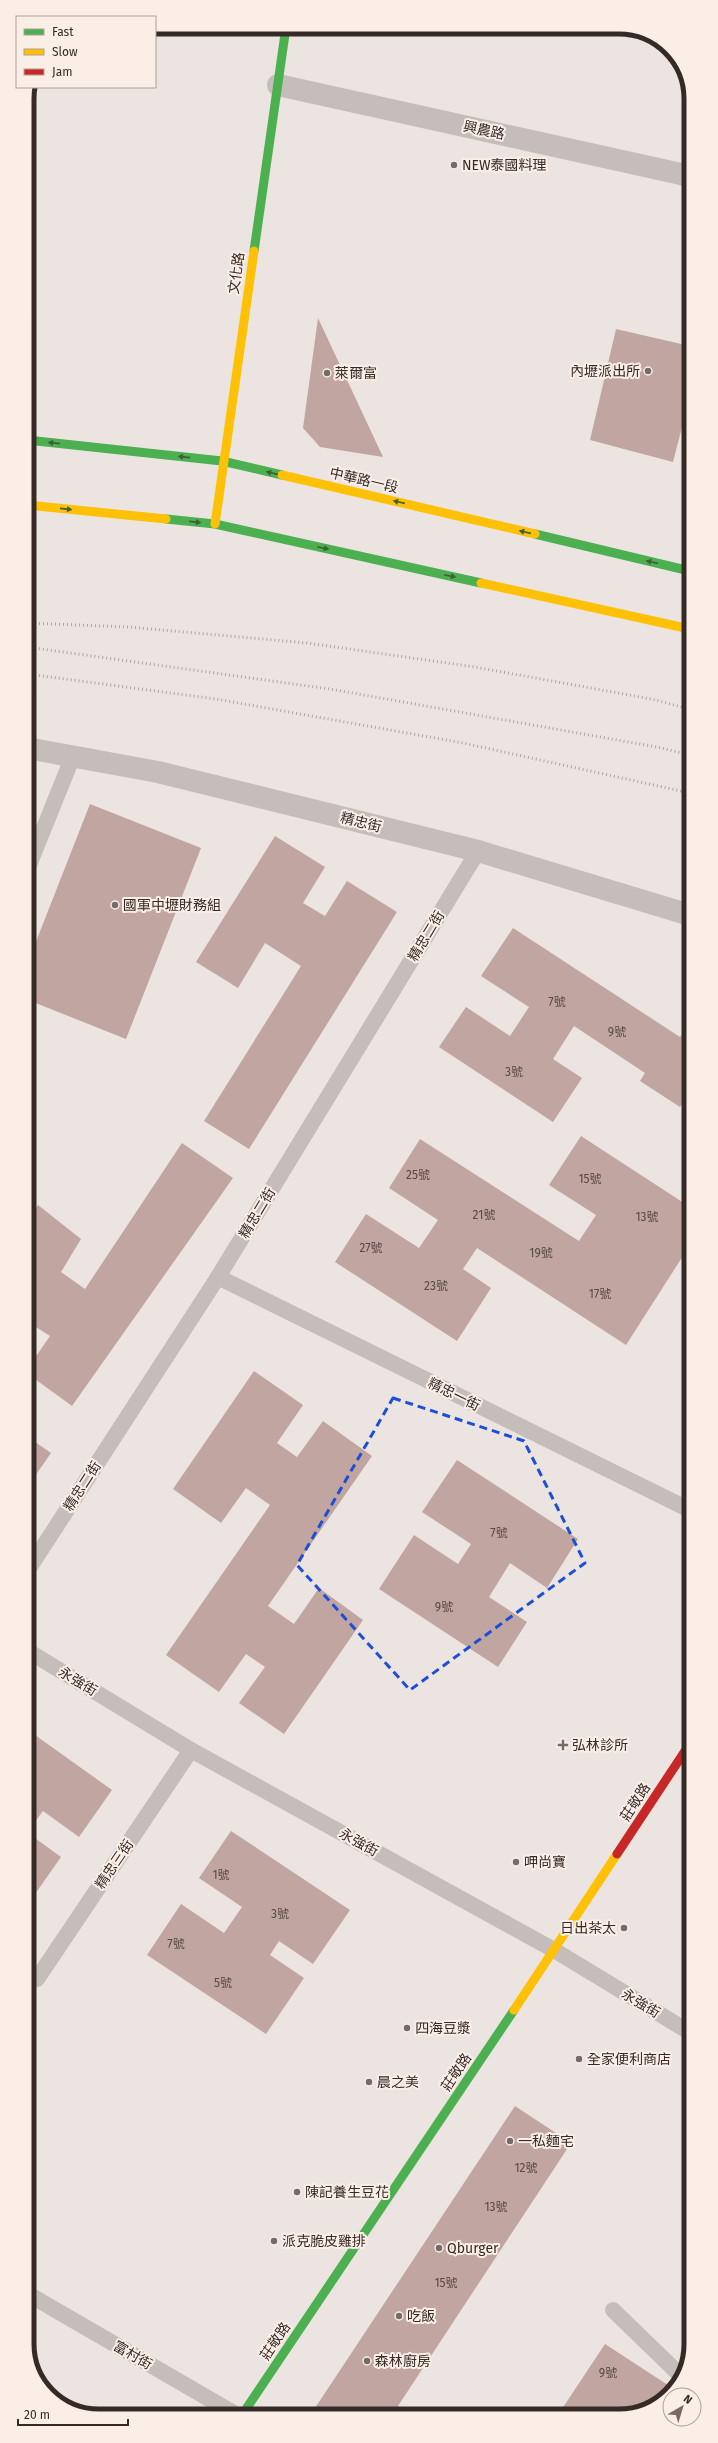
<svg xmlns="http://www.w3.org/2000/svg" width="718" height="2443" font-family="'Fira Sans','Noto Sans TC',sans-serif">
<style>
.building{fill:#c0a5a1}
.lines{fill:none;stroke-linecap:round;stroke-linejoin:round}
.lane{stroke:#c5bdb9;stroke-width:16}
.street{stroke:#c5bdb9;stroke-width:22}
.fast{stroke:#4caf50;stroke-width:9}
.slow{stroke:#ffc107;stroke-width:9}
.jam{stroke:#c62828;stroke-width:9}
.rail{stroke:#ada6a3;stroke-width:3;stroke-dasharray:1 3;stroke-linecap:butt}
.oneway{fill:#3f5f37}
.marked{fill:none;stroke:#1d4ed8;stroke-width:3;stroke-dasharray:8 5;stroke-linejoin:round}
.poi-dot{fill:#766b68;stroke:#faeee7;stroke-width:1.5}
.labels{text-anchor:middle;stroke-width:4;stroke-linejoin:round;paint-order:stroke}
.number-label{font-size:12px;fill:#584946}
.street-label{font-size:14px;fill:#362a27;stroke:#faeee7}
.poi-label{font-size:14px;fill:#362a27;stroke:#faeee7;text-anchor:start}
.rim{fill:none;stroke:#362a27;stroke-width:5}
</style>
<rect width="100%" height="100%" fill="#ece4e0"/>
<g class="building">
<polygon points="318,318 383,457 320,447 303,428"/>
<polygon points="616,329 690,346 690,396 673,462 590,440"/>
<polygon points="90,804 201,848 126,1039 28,1000 28,962"/>
<polygon points="275,836 325,867 303,903 325,916 347,881 397,912 249,1149 204,1121 301,966 265,943 238,988 196,962"/>
<polygon points="513,928 680,1037 690,1022 690,1104 685,1100 680,1107 640,1081 645,1073 574,1026 553,1059 582,1078 553,1122 439,1047 466,1007 510,1036 529,1007 481,976"/>
<polygon points="581,1136 690,1207 690,1245 626,1345 477,1248 463,1269 491,1288 457,1341 335,1262 366,1214 419,1248 438,1220 389,1188 420,1139 579,1241 596,1215 549,1185"/>
<polygon points="182,1143 233,1178 72,1406 28,1374 28,1368 50,1336 28,1322 28,1219 38,1205 81,1239 61,1272 85,1289"/>
<polygon points="254,1371 303,1405 277,1443 297,1457 323,1421 372,1456 268,1606 294,1624 319,1588 363,1620 284,1734 239,1703 265,1667 246,1654 219,1692 166,1655 270,1505 246,1488 221,1523 173,1489"/>
<polygon points="28,1437 51,1453 28,1486"/>
<polygon points="457,1460 578,1539 547,1588 510,1563 489,1597 527,1622 498,1667 379,1589 414,1535 458,1564 471,1544 422,1512"/>
<polygon points="28,1730 112,1790 79,1837 43,1811 28,1831"/>
<polygon points="231,1831 350,1910 313,1964 279,1941 270,1955 304,1978 266,2034 147,1955 181,1904 224,1933 242,1907 199,1878"/>
<polygon points="28,1833 61,1857 28,1904"/>
<polygon points="515,2106 571,2143 398,2406 412,2415 325,2415 315,2408"/>
<polygon points="605,2344 674,2389 633,2415 558,2415"/>
</g>
<g class="lines">
<g class="lane">
<polyline points="27,870 73,756"/>
<polyline points="218,1277 690,1510"/>
<polyline points="28,1570 218,1277 478,851"/>
<polyline points="28,1651 191,1750 554,1950 691,2033"/>
<polyline points="37,1979 191,1750"/>
<polyline points="28,2294 237,2415"/>
<polyline points="613,2310 680,2375"/>
</g>
<g class="street">
<polyline points="278,85 690,176"/>
<polyline points="27,748 158,772 478,851 690,915"/>
</g>
<g class="fast">
<polyline points="254,251 286,27"/>
<polyline points="27,440 222,461 282,475"/>
<polyline points="166,519 215,524 481,583"/>
<polyline points="535,534 690,571"/>
<polyline points="242,2415 514,2010"/>
</g>
<g class="slow">
<polyline points="282,475 535,534"/>
<polyline points="27,505 166,519"/>
<polyline points="215,524 254,251"/>
<polyline points="481,583 690,629"/>
<polyline points="514,2010 617,1854"/>
</g>
<polyline class="jam" points="617,1854 691,1742"/>
<g class="rail">
<polyline points="27,623 128,627 307,643 475,667 651,699 690,709"/>
<polyline points="27,647 330,689 657,747 690,755"/>
<polyline points="27,674 216,699 463,743 690,793"/>
</g>
</g>
<defs><path id="oneway-solid" d="M-6-.8H1V-3.2L6.5 0L1 3.2V.8H-6Z"/></defs>
<g class="oneway">
<use href="#oneway-solid" transform="translate(54 443) rotate(-174)"/>
<use href="#oneway-solid" transform="translate(184 457) rotate(-174)"/>
<use href="#oneway-solid" transform="translate(272 473) rotate(-167)"/>
<use href="#oneway-solid" transform="translate(399 502) rotate(-167)"/>
<use href="#oneway-solid" transform="translate(66 509) rotate(6)"/>
<use href="#oneway-solid" transform="translate(195 522) rotate(6)"/>
<use href="#oneway-solid" transform="translate(525 532) rotate(-167)"/>
<use href="#oneway-solid" transform="translate(323 548) rotate(12)"/>
<use href="#oneway-solid" transform="translate(652 562) rotate(-167)"/>
<use href="#oneway-solid" transform="translate(450 576) rotate(12)"/>
</g>
<path class="marked" d="M393 1398 524 1441 585 1563 410 1690 297 1565Z"/>
<g class="poi-dot">
<circle cx="454" cy="165" r="4"/>
<circle cx="648" cy="371" r="4"/>
<circle cx="327" cy="373" r="4"/>
<circle cx="115" cy="905" r="4"/>
<path d="M561 1739h4v4h4v4h-4v4h-4v-4h-4v-4h4z"/>
<circle cx="516" cy="1862" r="4"/>
<circle cx="624" cy="1928" r="4"/>
<circle cx="407" cy="2028" r="4"/>
<circle cx="579" cy="2059" r="4"/>
<circle cx="369" cy="2082" r="4"/>
<circle cx="510" cy="2141" r="4"/>
<circle cx="297" cy="2192" r="4"/>
<circle cx="274" cy="2241" r="4"/>
<circle cx="439" cy="2248" r="4"/>
<circle cx="399" cy="2316" r="4"/>
<circle cx="367" cy="2361" r="4"/>
</g>
<g class="labels">
<g class="number-label">
<text x="557" y="1006">7號</text>
<text x="617" y="1036">9號</text>
<text x="514" y="1076">3號</text>
<text x="418" y="1179">25號</text>
<text x="590" y="1183">15號</text>
<text x="484" y="1219">21號</text>
<text x="647" y="1221">13號</text>
<text x="371" y="1252">27號</text>
<text x="541" y="1257">19號</text>
<text x="436" y="1290">23號</text>
<text x="600" y="1298">17號</text>
<text x="499" y="1537">7號</text>
<text x="444" y="1611">9號</text>
<text x="221" y="1879">1號</text>
<text x="280" y="1918">3號</text>
<text x="176" y="1948">7號</text>
<text x="223" y="1987">5號</text>
<text x="526" y="2172">12號</text>
<text x="496" y="2211">13號</text>
<text x="446" y="2287">15號</text>
<text x="608" y="2377">9號</text>
</g>
<g class="street-label">
<text transform="translate(484 130) rotate(12)" y="5">興農路</text>
<text transform="translate(236 273) rotate(-82)" y="5">文化路</text>
<text transform="translate(364 480) rotate(13)" y="5">中華路一段</text>
<text transform="translate(361 822) rotate(14)" y="5">精忠街</text>
<text transform="translate(426 936) rotate(-59)" y="5">精忠二街</text>
<text transform="translate(257 1213) rotate(-59)" y="5">精忠二街</text>
<text transform="translate(454 1394) rotate(26)" y="5">精忠一街</text>
<text transform="translate(82 1486) rotate(-57)" y="5">精忠二街</text>
<text transform="translate(78 1681) rotate(31)" y="5">永強街</text>
<text transform="translate(635 1802) rotate(-57)" y="5">莊敬路</text>
<text transform="translate(359 1842) rotate(29)" y="5">永強街</text>
<text transform="translate(114 1864) rotate(-56)" y="5">精忠三街</text>
<text transform="translate(641 2003) rotate(31)" y="5">永強街</text>
<text transform="translate(456 2072) rotate(-56)" y="5">莊敬路</text>
<text transform="translate(275 2341) rotate(-56)" y="5">莊敬路</text>
<text transform="translate(133 2355) rotate(30)" y="5">富村街</text>
</g>
<g class="poi-label">
<text x="462" y="170">NEW泰國料理</text>
<text x="640" y="376" text-anchor="end">內壢派出所</text>
<text x="335" y="378">萊爾富</text>
<text x="123" y="910">國軍中壢財務組</text>
<text x="572" y="1750">弘林診所</text>
<text x="524" y="1867">呷尚寶</text>
<text x="616" y="1933" text-anchor="end">日出茶太</text>
<text x="415" y="2033">四海豆漿</text>
<text x="587" y="2064">全家便利商店</text>
<text x="377" y="2087">晨之美</text>
<text x="518" y="2146">一私麵宅</text>
<text x="305" y="2197">陳記養生豆花</text>
<text x="282" y="2246">派克脆皮雞排</text>
<text x="447" y="2253">Qburger</text>
<text x="407" y="2321">吃飯</text>
<text x="375" y="2366">森林廚房</text>
</g>
</g>
<path d="M0 0H718V2443H0ZM99 34H619A65 65 0 0 1 684 99V2344A65 65 0 0 1 619 2409H99A65 65 0 0 1 34 2344V99A65 65 0 0 1 99 34Z" fill="#faeee7" fill-rule="evenodd"/>
<path class="rim" d="M99 34H619A65 65 0 0 1 684 99V2344A65 65 0 0 1 619 2409H99A65 65 0 0 1 34 2344V99A65 65 0 0 1 99 34Z"/>
<rect x="16" y="16" width="140" height="72" fill="#faeee7" stroke="#aca09a"/>
<rect x="24" y="29" width="20" height="6" fill="#4caf50" stroke="#aca09a"/>
<text x="52" y="36" font-size="12" fill="#362a27">Fast</text>
<rect x="24" y="49" width="20" height="6" fill="#ffc107" stroke="#aca09a"/>
<text x="52" y="56" font-size="12" fill="#362a27">Slow</text>
<rect x="24" y="69" width="20" height="6" fill="#c62828" stroke="#aca09a"/>
<text x="52" y="76" font-size="12" fill="#362a27">Jam</text>
<g transform="translate(682 2407) rotate(38)"><circle r="19" fill="#faeee7" stroke="#aca09a"/>
<path d="M0-3L7 15L0 10L-7 15Z" fill="#766b68"/>
<text y="-6" font-size="11" font-weight="bold" text-anchor="middle" fill="#362a27">N</text>
</g>
<path d="M18 2419v6h110v-6" fill="none" stroke="#362a27" stroke-width="2"/>
<text x="24" y="2419" font-size="12" fill="#362a27" stroke="#faeee7" stroke-width="3" paint-order="stroke">20 m</text>
</svg>
